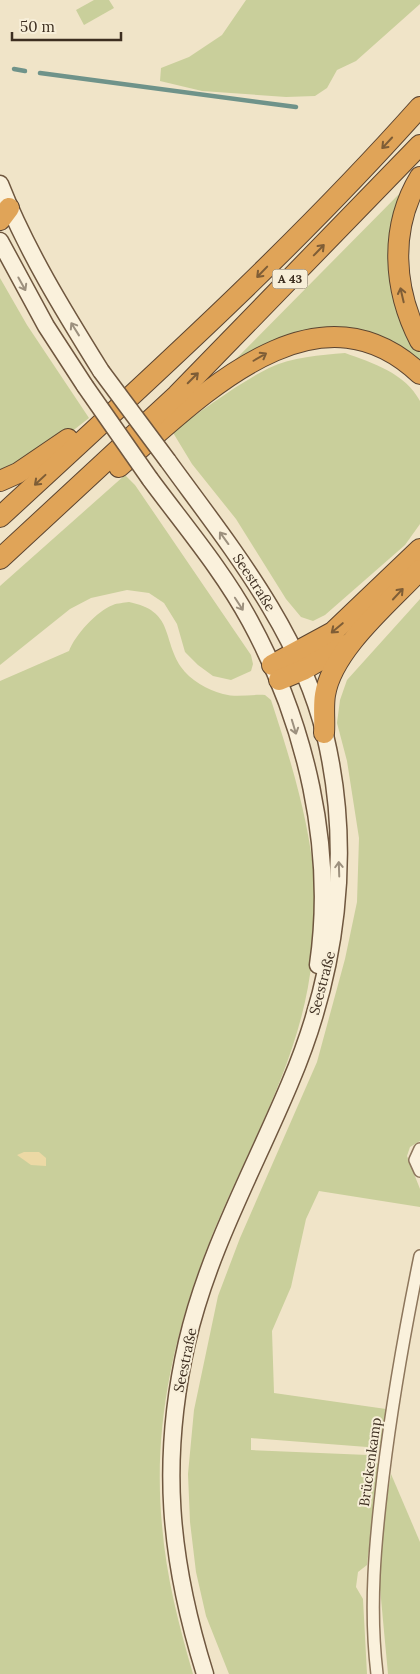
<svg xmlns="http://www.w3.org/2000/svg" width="420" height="1674" font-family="Lora,serif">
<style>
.green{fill:#c9cf9b}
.sand{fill:#ecd9a5}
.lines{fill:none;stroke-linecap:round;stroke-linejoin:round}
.stream{stroke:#6f938a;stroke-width:4.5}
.street-casing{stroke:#8d765c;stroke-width:14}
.secondary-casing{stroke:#6f573f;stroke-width:19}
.highway-casing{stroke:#5b4430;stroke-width:22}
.street{stroke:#faf1dc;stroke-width:11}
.secondary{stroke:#faf1dc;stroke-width:16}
.highway{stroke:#e0a458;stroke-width:20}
.secondary-bridge-casing{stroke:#6f573f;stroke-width:19;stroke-linecap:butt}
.secondary-bridge{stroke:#faf1dc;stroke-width:16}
.oneway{stroke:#7e5d36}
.oneway2{stroke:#9c907e}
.labels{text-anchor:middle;stroke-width:4;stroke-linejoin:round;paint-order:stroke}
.shield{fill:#f7eed8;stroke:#756857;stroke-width:1}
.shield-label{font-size:12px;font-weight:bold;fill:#3d2e20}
.street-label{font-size:14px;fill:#3d2e20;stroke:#f7eed8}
</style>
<rect width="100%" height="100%" fill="#f0e4c8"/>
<g class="green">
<polygon points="94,0 109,0 114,8 84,25 76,10"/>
<polygon points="246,0 420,0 420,4 356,61 337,70 327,88 315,96 286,97 202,91 160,81 161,68 189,57 222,35"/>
<polygon points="408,185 402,205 414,342 420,351 420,366 348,334 226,369"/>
<polygon points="0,278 27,325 89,418 43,454 0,477"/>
<path d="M345 353C373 363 405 373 420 401V524L405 545 325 615 313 621 301 617 286 599 236 519 192 464 172 431C204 410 235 385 269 368 292 357 320 355 345 353Z"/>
<polygon points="125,475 135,485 251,655 253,664 251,671 231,680 213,676 198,665 185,652 177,624 164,603 149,593 127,590 91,598 70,609 0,665 0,586"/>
<polygon points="420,599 420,1141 410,1147 407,1156 420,1189 420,1207 319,1191 306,1219 291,1287 272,1331 274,1393 386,1409 380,1448 251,1438 251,1450 368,1455 379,1465 367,1565 358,1572 356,1587 363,1599 367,1674 229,1674 206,1616 196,1572 190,1522 188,1474 194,1410 218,1296 240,1238 317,1062 345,959 357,902 359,838 347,761 337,723 340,700 347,680"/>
<path d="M129 602C174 611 162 638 181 667 190 680 208 690 223 694 237 698 251 694 265 695L271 700C291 761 310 822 315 887 317 910 314 935 312 958 304 1043 263 1120 229 1196 182 1299 151 1411 162 1525 166 1576 179 1626 193 1674H0V681L69 651C75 635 97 611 113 605 117 603 124 603 129 602Z"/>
<polygon points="391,1474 420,1542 420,1674 388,1674 377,1556"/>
</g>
<polygon class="sand" points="24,1152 39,1152 46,1158 46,1166 31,1165 17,1155"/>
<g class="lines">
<g class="stream">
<polyline points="14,69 25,71"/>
<polyline points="40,73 296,107"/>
</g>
<defs>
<g id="street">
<polyline points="420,1149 415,1160 420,1171"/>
<path d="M377 1674C369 1607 375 1544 383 1477 392 1403 405 1329 420 1256"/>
</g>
<g id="secondary">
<path d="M0 184C26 250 63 310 101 371"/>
<polyline points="0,241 46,326 85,386"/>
<path id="s1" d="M168 461C229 545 300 631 325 735 353 852 337 973 290 1083 254 1169 208 1251 187 1342 160 1460 169 1559 205 1674"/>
<path d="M150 479C184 525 223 571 250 621 306 724 335 848 318 965"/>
</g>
<g id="highway">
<path d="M420 177C389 228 393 289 420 341"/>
<polyline points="0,220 9,208"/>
<path d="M119 467C198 399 315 275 420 374"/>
<polyline points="0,481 18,473 68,439"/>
<path d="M0 517C144 384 290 253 420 107"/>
<polyline points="0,559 177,395 420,145"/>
<polyline points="272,665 333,632 420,549"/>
<polyline points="279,680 303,670 346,645"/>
<path d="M324 733C325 721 323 707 325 695 332 650 389 603 420 570"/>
</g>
</defs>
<use href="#street" class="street-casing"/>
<use href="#secondary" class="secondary-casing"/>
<use href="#highway" class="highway-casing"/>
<use href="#street" class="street"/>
<use href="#secondary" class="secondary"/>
<use href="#highway" class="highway"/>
<defs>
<g id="secondary-bridge">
<polyline points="101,371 168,461"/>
<polyline points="85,386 150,479"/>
</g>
</defs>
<use href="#secondary-bridge" class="secondary-bridge-casing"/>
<use href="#secondary-bridge" class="secondary-bridge"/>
</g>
<defs><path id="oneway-shaft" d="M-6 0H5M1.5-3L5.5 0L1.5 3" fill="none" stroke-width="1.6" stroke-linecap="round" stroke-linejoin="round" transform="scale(1.25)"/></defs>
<g class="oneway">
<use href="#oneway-shaft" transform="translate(387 143) rotate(133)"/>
<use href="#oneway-shaft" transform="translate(319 250) rotate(-46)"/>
<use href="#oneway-shaft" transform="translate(262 272) rotate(134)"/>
<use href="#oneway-shaft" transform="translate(402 295) rotate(-103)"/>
<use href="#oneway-shaft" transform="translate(260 357) rotate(-30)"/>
<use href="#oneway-shaft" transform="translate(193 378) rotate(-45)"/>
<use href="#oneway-shaft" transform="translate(40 480) rotate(137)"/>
<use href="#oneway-shaft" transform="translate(398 594) rotate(-47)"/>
<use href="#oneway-shaft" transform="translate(337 628) rotate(140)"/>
</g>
<g class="oneway2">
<use href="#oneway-shaft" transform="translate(22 284) rotate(61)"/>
<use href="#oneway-shaft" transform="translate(75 329) rotate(-122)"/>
<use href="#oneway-shaft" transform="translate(224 538) rotate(-126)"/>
<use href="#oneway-shaft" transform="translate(239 604) rotate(57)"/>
<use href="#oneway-shaft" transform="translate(294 727) rotate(73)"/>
<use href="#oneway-shaft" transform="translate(339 869) rotate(-92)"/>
</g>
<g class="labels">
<rect class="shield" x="272.5" y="269.5" width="35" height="19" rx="4"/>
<g class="shield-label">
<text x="290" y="283">A 43</text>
</g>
<g class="street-label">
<text dy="5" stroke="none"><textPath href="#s1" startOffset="149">Seestraße</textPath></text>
<text transform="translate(322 983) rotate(-75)" y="5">Seestraße</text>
<text transform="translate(185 1360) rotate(-78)" y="5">Seestraße</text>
<text transform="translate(370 1462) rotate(-82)" y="5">Brückenkamp</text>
</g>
</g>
<path d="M12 32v8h109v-8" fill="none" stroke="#3d2e20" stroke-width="2.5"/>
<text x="20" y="32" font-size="15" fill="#3d2e20" stroke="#f7eed8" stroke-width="4" paint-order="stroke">50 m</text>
</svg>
